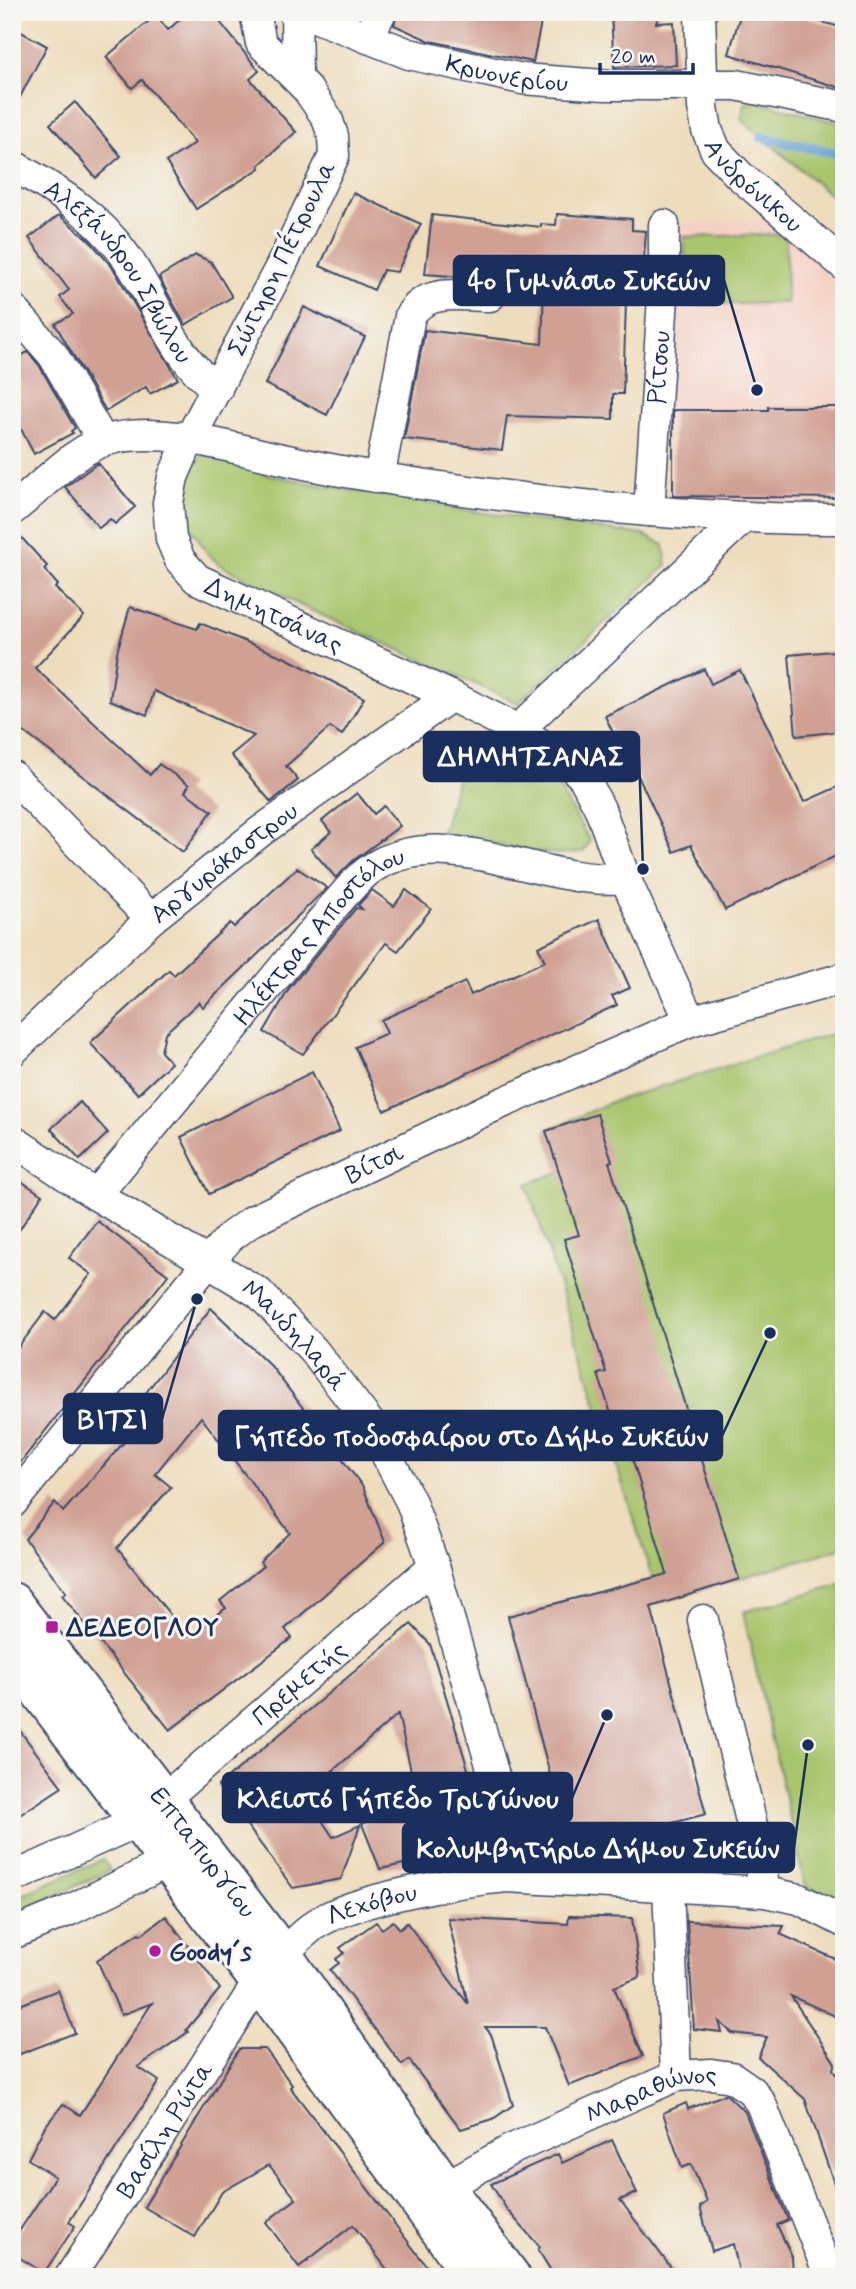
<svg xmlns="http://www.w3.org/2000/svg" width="856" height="2289" font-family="Mynerve,sans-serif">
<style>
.built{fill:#f6d1c5}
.green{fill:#a8c56c;stroke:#627a65;stroke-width:2}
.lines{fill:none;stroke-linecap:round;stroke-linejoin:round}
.stream{stroke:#689fd6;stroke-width:10}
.building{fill:#d0a093;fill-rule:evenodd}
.minor-casing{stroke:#3b496c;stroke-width:33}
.major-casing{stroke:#3b496c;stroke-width:42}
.minor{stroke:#fff;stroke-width:30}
.major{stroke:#fff;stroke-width:38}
.poi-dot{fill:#b5179e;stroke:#f6f6f2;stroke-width:2.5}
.labels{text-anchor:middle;stroke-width:6;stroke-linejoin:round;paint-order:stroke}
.street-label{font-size:26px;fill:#1b2f5e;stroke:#f6f6f2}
.poi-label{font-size:26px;font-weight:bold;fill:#1b2f5e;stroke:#f6f6f2;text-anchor:start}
.leader{fill:none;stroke:#1b2f5e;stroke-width:2.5}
.callout-dot{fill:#1b2f5e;stroke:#f6f6f2;stroke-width:2.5}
.callout{fill:#1b2f5e;stroke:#1b2f5e;stroke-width:2.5}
.callout-label{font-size:28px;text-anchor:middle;font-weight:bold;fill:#fff}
</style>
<rect width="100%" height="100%" fill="#f6f6f2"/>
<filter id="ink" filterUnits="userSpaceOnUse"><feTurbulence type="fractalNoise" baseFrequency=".0143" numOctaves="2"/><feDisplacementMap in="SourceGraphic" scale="14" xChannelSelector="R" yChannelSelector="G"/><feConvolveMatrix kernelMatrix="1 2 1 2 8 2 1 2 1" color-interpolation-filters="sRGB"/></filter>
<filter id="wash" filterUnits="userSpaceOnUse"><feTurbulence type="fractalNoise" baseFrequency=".00686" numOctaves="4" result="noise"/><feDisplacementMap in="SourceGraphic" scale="28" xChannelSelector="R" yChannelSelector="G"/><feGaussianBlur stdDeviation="1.57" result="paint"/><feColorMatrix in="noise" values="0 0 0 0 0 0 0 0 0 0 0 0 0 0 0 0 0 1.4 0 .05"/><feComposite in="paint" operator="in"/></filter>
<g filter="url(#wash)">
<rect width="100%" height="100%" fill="#eeddbc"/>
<polygon class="built" points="779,219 844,279 844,502 668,502 675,223"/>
<g class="green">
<polygon points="755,101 844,124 844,189 833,197 741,119 745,104"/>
<polygon points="786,234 787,303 686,305 684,237"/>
<polygon points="205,455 227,458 266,474 319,485 413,499 464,510 644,535 664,545 667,565 518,703 304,607 220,565 209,555 185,519 185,490 193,460"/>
<path d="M467 735 495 747 557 785 590 841 584 851C537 862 488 836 441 835L459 774Z"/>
<polygon points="844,1030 844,1547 660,1602 527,1184 560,1172 546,1131 611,1102"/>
<polygon points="844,1583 844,1906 805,1885 743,1612"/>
<polygon points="103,1859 110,1870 12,1916 12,1899"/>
</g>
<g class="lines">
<polyline class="stream" points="761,137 844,155"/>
</g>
<g id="blocks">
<g class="building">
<polygon points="188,12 212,12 259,71 250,79 296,132 259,165 260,168 196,209 166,162 195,143 142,80 132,88 106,57 156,15 168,30"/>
<polygon points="398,12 543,12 533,62 430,41 394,25"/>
<polygon points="611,12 660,12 656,23 674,22 676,65 614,67"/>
<polygon points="741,12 784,12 844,28 844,89 729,54"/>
<polygon points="12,27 47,46 12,112"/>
<polygon points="75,102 121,156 96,178 50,124"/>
<polygon points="353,193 421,224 397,272 383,270 374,290 320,266"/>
<polygon points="557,214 632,219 632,230 646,231 644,258 630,258 630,271 627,270 623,394 613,394 613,419 507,416 502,450 404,439 425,330 542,344 544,289 490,279 425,274 432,215 541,227 541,224 556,225"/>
<polygon points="59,215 90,241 113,268 178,379 150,394 146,387 106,411 55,324 73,314 60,297 69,290 29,238"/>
<polygon points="196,255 211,262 232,297 185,325 159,277"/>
<polygon points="304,307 365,337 327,415 265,384"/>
<polygon points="28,352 39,365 75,428 71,431 73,433 34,454 12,412 12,360"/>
<polygon points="768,407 844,407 844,498 673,496 673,410 768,410"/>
<polygon points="98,463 135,507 115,524 110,519 99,528 65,487"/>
<polygon points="12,527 47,566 44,569 58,585 55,588 84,616 35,668 150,775 159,764 189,785 185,792 212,811 183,852 12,723"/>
<polygon points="130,607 197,629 200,623 286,658 364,698 342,735 330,727 286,766 298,780 271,802 231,755 254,736 154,691 147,715 110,700 117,652"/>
<polygon points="844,650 844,731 796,736 789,655"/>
<polygon points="704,669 711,684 740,670 804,802 844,784 844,852 725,910 691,845 674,852 632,763 628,764 605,716"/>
<polygon points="357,793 374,814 384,806 400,826 354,860 336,878 311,849 331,832 322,821"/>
<polygon points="297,868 327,888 203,1007 199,1002 165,1033 161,1052 171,1063 138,1094 90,1043 169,970 174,975 230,923 234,927"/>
<polygon points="372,890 394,906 406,890 431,909 398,951 386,943 303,1054 264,1032 290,987 356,908 362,909 358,905"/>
<polygon points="599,919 630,988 612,996 617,1005 384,1111 355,1047 387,1033 381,1020 465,982 471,995 545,961 538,947"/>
<polygon points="312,1072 340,1131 209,1194 181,1137"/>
<polygon points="80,1102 108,1133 80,1160 51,1129"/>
<polygon points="597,1114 612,1161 609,1162 739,1579 651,1607 706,1814 570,1850 508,1616 667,1574 621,1421 614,1423 598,1374 606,1372 564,1239 579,1235 546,1131"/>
<polygon points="12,1175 42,1195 12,1241"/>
<polygon points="97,1221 168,1275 12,1473 12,1356 45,1312 55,1320 91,1274 69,1258"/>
<path d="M211 1308 271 1366 363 1487 385 1542 285 1629 292 1638 170 1730 62 1595 66 1592 25 1539 55 1502 63 1512 139 1425 128 1416ZM201 1417 290 1533 260 1562 263 1566 220 1601 226 1608 188 1637 117 1548 171 1487 155 1474Z"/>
<polygon points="411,1624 430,1644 471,1779 485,1847 380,1869 362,1824 418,1801 398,1714 305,1795 333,1837 360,1825 341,1879 293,1888 218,1786"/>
<polygon points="12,1720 62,1787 12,1820"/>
<polygon points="166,1916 220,1989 186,2030 188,2032 138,2067 159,2081 69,2222 75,2226 44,2273 12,2253 12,2242 55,2177 28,2159 44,2128 63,2104 80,2115 152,2003 121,2015 97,1960 139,1933 141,1935"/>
<polygon points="569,1916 632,1918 640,1977 614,1987 643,2056 569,2086 545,2027 485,2027 491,2034 513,2105 493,2119 461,2129 409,2060 402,2065 330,1970 339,1963 336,1959 344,1953 340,1948 376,1922 382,1929 393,1921 400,1929 407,1923 468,2004 448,1918 568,1924"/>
<polygon points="687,1921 784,1926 780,1934 844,1963 844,2020 791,1996 835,2063 833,2069 844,2088 844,2200 840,2201 805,2099 758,2057 767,2037 732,2033 719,2021 722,2032 694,2029"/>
<polygon points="58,1990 75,2033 12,2057 12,2008"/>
<polygon points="239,2049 265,2049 292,2085 290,2087 435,2277 393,2277 353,2225 299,2267 266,2222 296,2199 269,2165 222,2192 195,2237 144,2207"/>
<polygon points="726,2094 745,2112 788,2220 777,2225 792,2257 793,2277 740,2277 733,2244 712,2251 700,2207 707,2202 691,2164 682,2168 663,2113 686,2103 688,2109"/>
<polygon points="612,2140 637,2193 620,2200 678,2277 555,2277 538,2250 540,2247 507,2210 491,2184 558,2154 562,2163"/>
</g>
</g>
</g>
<g filter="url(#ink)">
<use href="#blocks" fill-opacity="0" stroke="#3b496c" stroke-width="2"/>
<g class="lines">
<defs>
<g id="minor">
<path id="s1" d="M255 12 261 43 307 89 327 118 333 136 334 156 281 266 189 440 173 477 168 503 171 539 180 560 197 579 451 696 518 730 567 761 584 778 600 809 625 878 690 1021"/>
<polyline points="296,12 297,77"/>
<path id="s2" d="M302 12 409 54 522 79 604 85H736L844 107"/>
<path id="s3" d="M700 12 703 107 707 130 716 151 739 175 844 265"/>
<polyline points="368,38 381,12"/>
<path id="s4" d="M12 165C57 190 97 215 127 258 157 302 173 357 217 389"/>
<polyline points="12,308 53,355 103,441"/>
<path d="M379 478 410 316C425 288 462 296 490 296"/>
<path d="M12 510C42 487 77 445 115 438 169 427 230 448 282 459 313 466 344 472 376 477 530 502 687 520 844 519"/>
<path id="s5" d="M649 511 664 282V225"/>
<polyline points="518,730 743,518"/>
<polyline points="12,776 151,919"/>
<path id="s6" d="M12 1051 151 919 261 831 451 696"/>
<path id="s7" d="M12 1140 96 1195 259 1293 313 1350 371 1425 411 1502 434 1566 523 1877"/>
<path id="s8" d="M96 1195 334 906C347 892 359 875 377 865 453 823 545 887 625 878"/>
<path id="s9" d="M12 1503 209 1261 230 1237 252 1221 488 1109 690 1021 844 978"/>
<polyline points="703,1620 756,1842 765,1892"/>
<path id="s10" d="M12 1878 121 1829 149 1812 434 1566"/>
<polyline points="668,1887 676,2076"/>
<polyline points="12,1934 70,1910 186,1853"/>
<path id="s11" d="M282 1954C294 1944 305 1930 319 1922 359 1898 459 1881 507 1877L765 1892 799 1899 844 1922"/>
<path id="s12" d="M445 2187 510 2150 676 2076 711 2074 732 2077 752 2091 761 2104 830 2277"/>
<path id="s13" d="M70 2277 259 1981"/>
</g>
<g id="major">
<path id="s14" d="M12 1602 282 1954 445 2187 511 2277"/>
<polyline points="12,1655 259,1981 474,2277"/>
</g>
</defs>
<use href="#minor" class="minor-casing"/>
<use href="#major" class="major-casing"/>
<use href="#minor" class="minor"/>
<use href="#major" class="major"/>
</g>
</g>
<g class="poi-dot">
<rect x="45" y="1620" width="14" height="14" rx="3.5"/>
<circle cx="155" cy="1951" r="7"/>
</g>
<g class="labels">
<g class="street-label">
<text dy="9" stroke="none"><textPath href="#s2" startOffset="215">Κρυονερίου</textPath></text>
<text dy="9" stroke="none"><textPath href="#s3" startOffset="192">Ανδρόνικου</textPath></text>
<text transform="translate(281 258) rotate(-64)" y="9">Σώτηρη Πέτρουλα</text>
<text dy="9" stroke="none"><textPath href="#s4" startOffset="154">Αλεξάνδρου Σβώλου</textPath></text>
<text dy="9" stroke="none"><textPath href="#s5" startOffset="144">Ρίτσου</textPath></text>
<text dy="9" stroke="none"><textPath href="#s1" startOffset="726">Δημητσάνας</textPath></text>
<text dy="9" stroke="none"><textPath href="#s6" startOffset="284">Αργυρόκαστρου</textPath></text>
<text dy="9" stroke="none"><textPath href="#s8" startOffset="343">Ηλέκτρας Αποστόλου</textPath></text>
<text dy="9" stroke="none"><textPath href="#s9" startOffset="506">Βίτσι</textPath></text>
<text dy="9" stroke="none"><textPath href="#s7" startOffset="345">Μανδηλαρά</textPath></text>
<text dy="9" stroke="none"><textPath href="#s10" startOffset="350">Πρεμετής</textPath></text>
<text dy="9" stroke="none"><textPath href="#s14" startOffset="315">Επταπυργίου</textPath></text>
<text dy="9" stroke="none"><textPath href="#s11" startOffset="105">Λεχόβου</textPath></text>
<text dy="9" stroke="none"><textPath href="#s12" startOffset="228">Μαραθώνος</textPath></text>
<text dy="9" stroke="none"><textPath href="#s13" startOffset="175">Βασίλη Ρώτα</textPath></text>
</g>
<g class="poi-label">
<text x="66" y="1636">ΔΕΔΕΟΓΛΟΥ</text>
<text x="169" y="1960">Goody´s</text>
</g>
</g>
<path class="leader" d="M757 390L724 280M643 869L639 756M197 1299L162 1419M770 1333L722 1436M607 1715L572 1798M808 1745L794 1848"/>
<g class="callout-dot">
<circle cx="757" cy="390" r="7"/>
<circle cx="643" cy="869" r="7"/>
<circle cx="197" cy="1299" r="7"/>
<circle cx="770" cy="1333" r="7"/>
<circle cx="607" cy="1715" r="7"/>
<circle cx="808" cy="1745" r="7"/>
</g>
<g class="callout">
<rect x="454" y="256" width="270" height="49" rx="7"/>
<rect x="424" y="732" width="215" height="49" rx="7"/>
<rect x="64" y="1394" width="98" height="49" rx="7"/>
<rect x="219" y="1411" width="503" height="49" rx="7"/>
<rect x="223" y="1773" width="349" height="49" rx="7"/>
<rect x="403" y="1823" width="391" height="49" rx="7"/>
</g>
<g class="callout-label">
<text x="589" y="290">4ο Γυμνάσιο Συκεών</text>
<text x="531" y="766">ΔΗΜΗΤΣΑΝΑΣ</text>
<text x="113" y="1429">ΒΙΤΣΙ</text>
<text x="471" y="1446">Γήπεδο ποδοσφαίρου στο Δήμο Συκεών</text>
<text x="398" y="1808">Κλειστό Γήπεδο Τριγώνου</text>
<text x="598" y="1858">Κολυμβητήριο Δήμου Συκεών</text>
</g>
<rect width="856" height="2289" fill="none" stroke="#f6f6f2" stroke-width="42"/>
<path d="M600 63v10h93v-10" fill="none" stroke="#1b2f5e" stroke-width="3.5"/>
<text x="611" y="63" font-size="21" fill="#1b2f5e" stroke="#f6f6f2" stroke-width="5" paint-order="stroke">20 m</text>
</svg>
